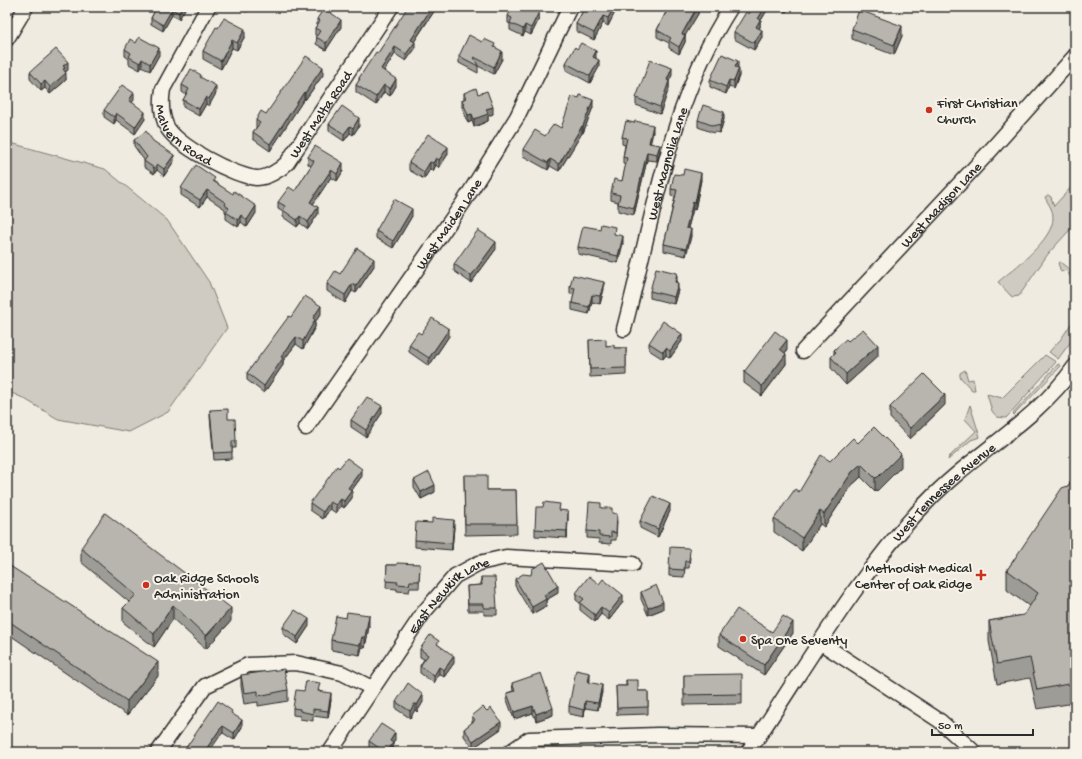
<svg xmlns="http://www.w3.org/2000/svg" width="1082" height="759" font-family="'Gochi Hand',sans-serif">
<style>
.green{fill:#cfcbc2;stroke:#7d7b76}
.lines{fill:none;stroke-linecap:round;stroke-linejoin:round}
.minor-casing{stroke:#2b2b2b;stroke-width:17}
.minor{stroke:#f7f3e8;stroke-width:14}
.wall{fill:#9e9c96;stroke:#2b2b2b}
.shaded-wall{fill:#817f7a;stroke:#2b2b2b}
.building{fill:#b8b5ae;stroke:#2b2b2b}
.poi-dot{fill:#c8321e;stroke:#f7f3e8;stroke-width:1.5}
.labels{text-anchor:middle;stroke-width:4;stroke-linejoin:round;paint-order:stroke}
.poi-label{font-size:14px;fill:#2b2b2b;stroke:#f7f3e8;text-anchor:start}
.street-label{font-size:14px;fill:#2b2b2b;stroke:#f7f3e8}
</style>
<rect width="100%" height="100%" fill="#efebe0"/>
<filter id="ink" filterUnits="userSpaceOnUse"><feTurbulence type="fractalNoise" baseFrequency=".025" numOctaves="2"/><feDisplacementMap in="SourceGraphic" scale="8" xChannelSelector="R" yChannelSelector="G"/><feConvolveMatrix kernelMatrix="1 2 1 2 8 2 1 2 1" color-interpolation-filters="sRGB"/></filter>
<g filter="url(#ink)">
<g class="green">
<polygon points="7,142 105,169 167,220 209,282 227,328 168,412 129,432 58,419 23,398 7,391"/>
<path d="M1075 183V224L1048 254 1019 296 1013 297 1011 296 998 282C1013 269 1054 240 1053 217 1053 209 1048 204 1045 197L1048 195 1051 197 1054 206Z"/>
<polygon points="1060,262 1074,273 1072,279 1066,270 1061,272 1058,263"/>
<polygon points="1075,318 1075,336 1058,359 1049,352 1061,339"/>
<polygon points="1045,355 1056,362 1006,418 997,417 992,411 987,394 1002,398"/>
<polygon points="1058,364 1061,366 1014,415 1013,414"/>
<polygon points="965,370 968,380 973,379 975,390 972,390 960,377 960,373"/>
<polygon points="970,405 980,437 971,440 948,460 949,457 976,431 965,419"/>
</g>
<g class="lines">
<defs>
<g id="minor">
<path id="s1" d="M208 7 163 89C161 101 161 113 166 125 174 145 236 177 257 178 267 178 280 170 287 163L391 7"/>
<polyline points="7,39 26,7"/>
<path id="s2" d="M624 329C653 220 669 103 731 7"/>
<path id="s3" d="M803 351 990 151 1075 56"/>
<path id="s4" d="M306 428 463 203 517 117 570 7"/>
<polyline points="821,643 940,721 974,752"/>
<polyline points="158,752 205,686 248,665 296,663 342,673 372,688"/>
<path id="s5" d="M330 752 424 612 455 576 479 563 506 557 633 564"/>
<polyline points="510,752 529,739 658,735 759,736"/>
<path id="s6" d="M748 752C805 668 856 576 926 503 972 454 1036 422 1075 366"/>
</g>
</defs>
<use href="#minor" class="minor-casing"/>
<use href="#minor" class="minor"/>
</g>
<g class="wall">
<polygon points="157,7 186,7 179,19 172,15 163,31 151,24 151,18"/>
<polygon points="237,7 250,7 247,12"/>
<polygon points="411,7 437,7 414,42 415,49 406,61 395,54 384,71 396,86 390,96 384,92 376,105 356,92 356,85 359,81 359,78 378,53"/>
<polygon points="585,7 614,14 608,26 603,23 594,40 576,31 576,24"/>
<polygon points="666,7 698,7 698,14 685,35 685,42 679,54 669,48 669,43 657,37 657,30 666,12"/>
<polygon points="752,7 769,7 760,22 760,27 759,29 762,37 754,50 734,39 734,32 749,14"/>
<polygon points="777,7 790,7 786,12"/>
<polygon points="508,16 539,19 531,35 525,32 523,36 510,30 510,24 508,23"/>
<polygon points="317,19 341,27 326,50 316,44 317,36 315,35 315,28 317,25"/>
<polygon points="218,28 245,36 237,50 232,48 221,69 203,59 203,51"/>
<polygon points="852,29 902,36 894,55 852,39"/>
<polygon points="125,49 159,55 150,71 142,66 140,70 129,64 129,59 125,56"/>
<polygon points="577,49 596,58 599,67 590,83 566,70 566,63"/>
<polygon points="459,56 502,59 494,74 478,66 478,73 459,63"/>
<polygon points="738,68 739,76 734,89 729,87 726,94 710,87 710,80"/>
<polygon points="68,70 65,72 66,80 50,94 45,88 41,91 30,79 30,72"/>
<polygon points="323,75 305,100 304,99 270,151 253,139 253,132 256,128 256,120 266,114"/>
<polygon points="672,75 669,81 669,88 660,114 636,105 636,98"/>
<polygon points="201,78 216,93 209,106 206,104 199,116 183,107 183,100 186,95 182,92 182,85"/>
<polygon points="7,81 10,95 10,102 9,102 11,115 7,116"/>
<polygon points="464,93 478,94 493,114 488,116 488,121 474,127 472,121 468,123 462,107 462,100 464,99"/>
<polygon points="134,100 132,102 145,119 135,134 116,120 114,124 104,117 104,110"/>
<polygon points="593,107 583,133 582,133 559,171 550,166 548,170 523,156 523,149 561,128"/>
<polygon points="724,119 720,133 715,132 714,133 698,127 698,120"/>
<polygon points="329,124 359,126 353,135 350,133 344,141 329,131"/>
<polygon points="653,132 650,143 660,152 657,161 647,160 634,215 618,211 618,202 611,200 611,193 622,181 626,165 623,164 623,157 625,145 622,144 622,137"/>
<polygon points="134,140 153,141 174,161 164,176 157,170 154,174 144,167 144,160 134,146"/>
<polygon points="448,154 439,168 436,165 433,171 430,169 424,179 409,170 409,162"/>
<polygon points="308,157 343,171 337,181 331,177 313,204 318,214 308,229 300,223 297,227 283,217 283,212 278,209 278,202 295,191 311,166 308,164"/>
<polygon points="701,180 695,210 693,209 688,228 691,236 686,256 664,251 664,244 675,197 671,196 671,189"/>
<polygon points="215,182 256,213 247,227 241,222 238,227 226,219 226,213 225,212 225,209 207,197 200,207 181,195 181,188"/>
<polygon points="412,216 393,248 376,238 376,231"/>
<polygon points="615,235 623,243 618,263 578,254 578,247"/>
<polygon points="496,249 471,283 454,271 454,264"/>
<polygon points="374,266 356,293 352,291 345,303 327,291 327,284 340,274"/>
<polygon points="677,280 676,283 678,290 674,304 650,298 650,291"/>
<polygon points="570,287 604,289 600,304 592,302 589,314 572,310 572,303 574,295 570,294"/>
<polygon points="321,314 315,322 315,327 303,349 296,344 283,361 283,365 264,393 247,380 247,373 291,317"/>
<polygon points="421,334 449,336 429,366 409,352 409,345"/>
<polygon points="589,340 614,348 626,348 626,375 590,377"/>
<polygon points="682,341 670,358 666,355 663,359 649,350 649,343"/>
<polygon points="848,341 878,356 846,385 831,368 831,357 834,354 834,350"/>
<polygon points="787,350 785,353 786,364 762,396 744,383 744,372"/>
<polygon points="945,405 910,439 890,418 890,407"/>
<polygon points="210,410 228,419 236,441 236,448 232,448 232,459 214,460 210,417"/>
<polygon points="382,413 366,437 351,427 351,420"/>
<polygon points="858,443 901,467 878,490 875,491 861,477 852,485 824,527 820,524 802,551 774,532 774,519 799,492 830,461"/>
<polygon points="339,468 362,476 352,490 352,498 344,508 341,506 336,513 330,509 323,519 310,510 310,503"/>
<polygon points="464,475 487,490 516,490 517,534 465,535"/>
<polygon points="1075,476 1075,708 1068,704 1037,709 1030,678 997,684 989,641 989,621 1024,615 1029,606 1007,590 1007,570"/>
<polygon points="414,480 435,492 421,499 414,487"/>
<polygon points="601,508 612,513 617,521 616,540 611,540 611,544 599,543 599,539 587,538 587,531"/>
<polygon points="560,510 568,518 567,538 535,536 535,529"/>
<polygon points="670,511 658,537 640,528 640,521"/>
<polygon points="454,527 452,550 415,547 415,540"/>
<polygon points="81,548 231,621 206,649 173,619 154,647 123,622 123,608 129,602 81,562"/>
<polygon points="690,557 689,568 685,568 684,577 669,576 669,569"/>
<polygon points="7,564 158,676 127,715 7,633"/>
<polygon points="420,564 419,588 410,588 409,592 397,591 397,589 386,588 387,565 397,565"/>
<polygon points="481,577 497,608 497,615 484,615 484,611 468,611 467,586 481,585"/>
<polygon points="515,579 558,593 546,600 546,606 532,614 515,586"/>
<polygon points="641,592 663,609 648,615 641,599"/>
<polygon points="576,593 623,602 609,620 601,614 595,622 580,610 580,603 576,600"/>
<polygon points="309,626 297,644 283,634 283,627"/>
<polygon points="369,626 365,648 362,647 360,655 331,650 331,640"/>
<polygon points="772,632 793,633 764,675 719,646 719,635"/>
<polygon points="439,645 454,663 444,677 439,674 434,683 420,673 420,666 424,659 420,657 420,649"/>
<polygon points="241,675 288,690 288,701 258,706 258,702 244,704 241,686"/>
<polygon points="684,675 742,694 742,704 684,705"/>
<polygon points="590,680 589,683 602,692 598,710 585,708 584,717 569,714 569,706"/>
<polygon points="626,680 638,691 648,691 648,714 617,715 616,686 626,686"/>
<polygon points="512,683 553,715 536,721 533,713 514,719 507,700 507,693 513,691"/>
<polygon points="304,691 320,691 331,700 328,718 313,716 313,721 300,719 300,716 293,715 293,708"/>
<polygon points="396,702 423,702 417,712 415,710 410,718 396,709"/>
<polygon points="232,714 242,727 234,740 223,733 220,736 183,752"/>
<polygon points="472,716 501,729 473,748 464,736 464,729 472,723"/>
<polygon points="395,740 393,743 393,750 392,752 374,752 369,749 369,741"/>
</g>
<g class="shaded-wall">
<polygon points="182,7 186,7 179,19 179,13"/>
<polygon points="247,7 250,7 247,12"/>
<polygon points="432,7 437,7 424,26 411,47 411,40"/>
<polygon points="614,7 614,14 608,26 608,18"/>
<polygon points="698,7 698,14 682,41 682,34"/>
<polygon points="765,7 769,7 760,22 760,27 756,34 756,27 758,19"/>
<polygon points="786,7 790,7 786,12"/>
<polygon points="172,9 172,15 163,31 163,25"/>
<polygon points="539,12 539,19 531,35 531,28"/>
<polygon points="603,16 603,23 594,40 594,33"/>
<polygon points="341,20 341,27 326,50 326,43"/>
<polygon points="525,25 525,32 523,36 523,29"/>
<polygon points="902,26 902,36 894,55 894,45"/>
<polygon points="245,29 245,36 237,50 237,43"/>
<polygon points="762,30 762,37 754,50 754,43"/>
<polygon points="685,35 685,42 679,54 679,47"/>
<polygon points="232,40 232,48 221,69 221,61"/>
<polygon points="415,42 415,49 406,61 406,54"/>
<polygon points="395,47 395,54 381,76 381,69"/>
<polygon points="159,48 159,55 150,71 150,64"/>
<polygon points="502,51 502,59 494,74 494,67"/>
<polygon points="596,51 596,59 593,57"/>
<polygon points="142,59 142,66 140,70 140,63"/>
<polygon points="599,60 599,67 590,83 590,76"/>
<polygon points="738,61 738,69 735,67"/>
<polygon points="68,62 68,70 65,72 66,73 66,80 50,94 50,87 63,66"/>
<polygon points="323,67 323,75 305,100 305,93"/>
<polygon points="672,68 672,75 669,81 669,88 660,114 660,107 667,80"/>
<polygon points="739,68 739,76 734,89 734,81"/>
<polygon points="396,79 396,86 390,96 390,89"/>
<polygon points="729,80 729,87 726,94 726,87"/>
<polygon points="45,81 45,88 41,91 41,84"/>
<polygon points="384,85 384,92 376,105 376,97"/>
<polygon points="216,86 216,93 209,106 209,99"/>
<polygon points="304,92 304,99 270,151 270,144"/>
<polygon points="134,93 134,100 129,107 129,100"/>
<polygon points="206,97 206,104 199,116 199,109"/>
<polygon points="593,100 593,107 583,133 583,126"/>
<polygon points="493,107 493,114 488,116 488,121 474,127 474,119 486,109"/>
<polygon points="11,108 11,115 7,116 7,109"/>
<polygon points="145,112 145,119 135,134 135,127"/>
<polygon points="724,112 724,119 720,133 720,126"/>
<polygon points="116,113 116,120 114,124 114,117"/>
<polygon points="472,114 472,121 468,123 468,115"/>
<polygon points="359,118 359,126 353,135 353,128"/>
<polygon points="653,125 653,132 649,150 649,143"/>
<polygon points="350,126 350,133 344,141 344,134"/>
<polygon points="582,126 582,133 559,171 559,164"/>
<polygon points="660,145 660,152 657,161 657,154"/>
<polygon points="448,147 448,154 439,168 439,160"/>
<polygon points="647,152 647,160 634,215 634,208"/>
<polygon points="174,155 174,161 164,176 164,169"/>
<polygon points="436,158 436,165 433,171 433,163"/>
<polygon points="550,159 550,166 548,170 548,163"/>
<polygon points="430,162 430,169 424,179 424,172"/>
<polygon points="343,163 343,171 337,181 337,174"/>
<polygon points="157,164 157,170 154,174 154,168"/>
<polygon points="331,170 331,177 310,209 310,202"/>
<polygon points="701,173 701,180 695,210 695,203"/>
<polygon points="207,190 207,197 200,207 200,200"/>
<polygon points="693,202 693,209 686,235 686,228"/>
<polygon points="256,206 256,213 247,227 247,220"/>
<polygon points="318,207 318,214 308,229 308,222"/>
<polygon points="412,209 412,216 393,248 393,241"/>
<polygon points="241,215 241,222 238,227 238,220"/>
<polygon points="300,216 300,223 297,227 297,220"/>
<polygon points="691,229 691,236 686,256 686,249"/>
<polygon points="623,236 623,243 618,263 618,256"/>
<polygon points="496,242 496,249 471,283 471,276"/>
<polygon points="374,259 374,266 356,293 356,286"/>
<polygon points="677,273 677,280 675,289 675,282"/>
<polygon points="604,282 604,289 600,304 600,296"/>
<polygon points="678,283 678,290 674,304 674,297"/>
<polygon points="352,284 352,291 345,303 345,295"/>
<polygon points="592,295 592,302 589,314 589,307"/>
<polygon points="321,306 321,314 315,322 315,327 303,349 303,341 313,318"/>
<polygon points="449,329 449,336 429,366 429,358"/>
<polygon points="682,334 682,341 670,358 670,351"/>
<polygon points="296,337 296,344 283,361 283,365 264,393 264,386 281,357"/>
<polygon points="787,340 787,350 780,360 780,349"/>
<polygon points="878,345 878,356 846,385 846,374"/>
<polygon points="666,348 666,355 663,359 663,352"/>
<polygon points="786,354 786,364 762,396 762,386"/>
<polygon points="945,395 945,405 910,439 910,428"/>
<polygon points="382,406 382,413 366,437 366,430"/>
<polygon points="901,454 901,467 878,490 875,491 875,478"/>
<polygon points="861,464 861,477 852,485 824,527 824,514 852,472"/>
<polygon points="362,469 362,476 348,495 348,488"/>
<polygon points="435,485 435,492 421,499 421,492"/>
<polygon points="352,490 352,498 344,508 344,501"/>
<polygon points="341,499 341,506 336,513 336,505"/>
<polygon points="330,502 330,509 323,519 323,512"/>
<polygon points="670,504 670,511 658,537 658,529"/>
<polygon points="568,511 568,518 567,538 567,531"/>
<polygon points="820,511 820,524 802,551 802,538"/>
<polygon points="454,520 454,527 452,550 452,543"/>
<polygon points="558,586 558,593 546,600 546,606 532,614 532,607 544,595"/>
<polygon points="623,595 623,602 609,620 609,613"/>
<polygon points="663,602 663,609 648,615 648,608"/>
<polygon points="173,605 173,619 154,647 154,634"/>
<polygon points="601,607 601,614 595,622 595,615"/>
<polygon points="231,608 231,621 206,649 206,636"/>
<polygon points="369,615 369,626 365,648 365,637"/>
<polygon points="309,619 309,626 297,644 297,637"/>
<polygon points="793,622 793,633 764,675 764,665"/>
<polygon points="362,637 362,647 360,655 360,645"/>
<polygon points="454,656 454,663 444,677 444,670"/>
<polygon points="158,662 158,676 127,715 127,701"/>
<polygon points="439,667 439,674 434,683 434,676"/>
<polygon points="590,673 590,680 588,689 588,682"/>
<polygon points="602,685 602,692 598,710 598,703"/>
<polygon points="331,693 331,700 328,718 328,711"/>
<polygon points="423,695 423,702 417,712 417,705"/>
<polygon points="585,701 585,708 584,717 584,710"/>
<polygon points="415,703 415,710 410,718 410,711"/>
<polygon points="533,706 533,713 514,719 514,712"/>
<polygon points="553,708 553,715 536,721 536,714"/>
<polygon points="242,720 242,727 234,740 234,733"/>
<polygon points="501,722 501,729 473,748 473,741"/>
<polygon points="223,726 223,733 220,736 209,752 204,752 220,729"/>
<polygon points="395,733 395,740 393,743 393,750 392,752 387,752 390,741"/>
</g>
<g class="building">
<polygon points="157,7 182,7 179,13 172,9 163,25 151,18"/>
<polygon points="411,7 432,7 411,40 415,42 406,54 395,47 381,69 396,79 390,89 384,85 376,97 356,85 360,79 359,78 376,52 378,53 407,8 410,9"/>
<polygon points="512,7 529,7 539,12 531,28 525,25 523,29 510,23 512,18 508,16"/>
<polygon points="585,7 614,7 608,18 603,16 594,33 576,24"/>
<polygon points="669,7 697,7 682,34 685,35 679,47 669,41 671,38 657,30"/>
<polygon points="752,7 765,7 758,19 760,20 756,27 762,30 754,43 734,32 746,12 749,14"/>
<polygon points="324,8 341,20 326,43 316,37 320,31 315,28 320,21 317,19"/>
<polygon points="859,10 902,26 894,45 852,29"/>
<polygon points="224,18 245,29 237,43 232,40 221,61 203,51 216,27 218,28"/>
<polygon points="469,35 482,42 484,39 495,44 494,47 502,51 494,67 474,57 478,66 459,56"/>
<polygon points="139,37 159,48 150,64 142,59 140,63 129,57 131,53 125,49 130,39 136,43"/>
<polygon points="581,43 596,51 593,57 599,60 590,76 566,63 575,47 577,49"/>
<polygon points="56,49 68,62 63,66 65,68 63,69 66,73 50,87 45,81 41,84 30,72"/>
<polygon points="722,54 738,61 735,67 739,68 734,81 729,80 726,87 710,80"/>
<polygon points="306,56 323,67 305,93 304,92 270,144 253,132 260,123 256,120 261,111 266,114"/>
<polygon points="650,60 672,68 667,80 669,81 660,107 636,98"/>
<polygon points="191,69 201,75 200,77 216,86 209,99 206,97 199,109 183,100 189,89 182,85"/>
<polygon points="7,81 10,95 8,96 11,108 7,109"/>
<polygon points="122,85 134,93 129,100 145,112 135,127 116,113 114,117 104,110"/>
<polygon points="476,88 478,94 487,91 493,107 486,109 488,114 474,119 472,114 468,115 462,100 466,98 464,93"/>
<polygon points="580,95 593,100 583,126 582,126 559,164 550,159 548,163 523,149 535,130 545,136 554,124 561,128 572,96 579,98"/>
<polygon points="703,105 724,112 720,126 715,125 714,126 698,120"/>
<polygon points="342,106 359,118 353,128 350,126 344,134 329,124"/>
<polygon points="626,121 634,123 635,121 653,125 649,143 660,145 657,154 647,152 634,208 618,204 620,195 611,193 614,179 622,181 627,158 623,157 627,138 622,137"/>
<polygon points="146,131 153,141 174,155 164,169 157,164 154,168 144,161 147,157 134,140"/>
<polygon points="428,134 448,147 439,160 436,158 433,163 430,162 424,172 409,162"/>
<polygon points="315,146 343,163 337,174 331,170 310,202 318,207 308,222 300,216 297,220 283,210 285,206 278,202 289,187 295,191 314,161 308,157"/>
<polygon points="196,165 215,178 213,181 233,194 234,191 256,206 247,220 241,215 238,220 226,212 229,208 225,205 226,203 207,190 200,200 181,188"/>
<polygon points="684,169 701,173 695,203 693,202 686,228 691,229 686,249 664,244 677,190 671,189 674,174 683,175"/>
<polygon points="394,199 412,209 393,241 376,231"/>
<polygon points="601,224 615,227 614,234 623,236 618,256 578,247 583,226 600,229"/>
<polygon points="478,230 496,242 471,276 454,264"/>
<polygon points="357,248 374,259 356,286 352,284 345,295 327,284 335,271 340,274"/>
<polygon points="656,268 677,273 675,282 678,283 674,297 650,291"/>
<polygon points="573,275 604,282 600,296 592,295 589,307 572,303 575,288 570,287"/>
<polygon points="305,296 321,306 313,318 315,320 303,341 296,337 281,357 283,358 264,386 247,373 289,316 291,317"/>
<polygon points="432,318 449,329 429,358 409,345 418,332 421,334"/>
<polygon points="663,321 682,334 670,351 666,348 663,352 649,343"/>
<polygon points="863,329 878,345 846,374 831,357 836,352 834,350 846,339 848,341"/>
<polygon points="775,331 787,340 780,349 786,354 762,386 744,372"/>
<polygon points="606,339 606,346 614,345 614,348 626,348 626,368 590,369 589,340"/>
<polygon points="924,374 945,395 910,428 890,407"/>
<polygon points="367,397 382,406 366,430 351,420"/>
<polygon points="228,409 228,419 235,419 236,441 232,441 232,452 214,453 210,410"/>
<polygon points="874,427 901,454 878,477 875,478 861,464 852,472 824,514 820,511 802,538 774,519 795,489 799,492 821,455 830,461 853,438 858,443"/>
<polygon points="347,458 362,469 348,488 352,490 344,501 341,499 336,505 330,502 323,512 310,503 337,466 339,468"/>
<polygon points="429,472 435,485 421,492 414,480"/>
<polygon points="464,475 487,475 487,490 516,490 517,524 465,524"/>
<polygon points="1075,476 1075,689 1068,684 1037,690 1030,658 997,664 989,621 1024,615 1038,593 1007,570 1062,488 1068,486"/>
<polygon points="653,496 670,504 658,529 640,521"/>
<polygon points="544,502 560,504 559,510 568,511 567,531 535,529 536,507 543,507"/>
<polygon points="589,502 601,503 601,508 612,508 612,513 617,514 616,533 611,532 611,537 599,536 599,532 587,531"/>
<polygon points="105,513 231,608 206,636 173,605 154,634 123,608 136,595 81,548"/>
<polygon points="432,518 454,520 452,543 415,540 416,522 432,523"/>
<polygon points="670,547 688,548 690,550 689,561 685,561 684,570 669,569"/>
<polygon points="544,562 558,586 544,595 546,599 532,607 515,579 523,574 531,575 532,569"/>
<polygon points="397,563 420,564 419,581 410,581 409,585 397,584 398,582 386,581 387,565 397,565"/>
<polygon points="7,564 158,662 127,701 7,620"/>
<polygon points="589,576 599,584 603,579 623,595 609,613 601,607 595,615 580,603 584,599 576,593"/>
<polygon points="481,577 495,577 497,608 484,608 484,604 468,604 467,586 482,585"/>
<polygon points="656,585 663,602 648,608 641,592"/>
<polygon points="737,609 772,632 783,616 793,622 764,665 719,635"/>
<polygon points="295,610 309,619 297,637 283,627"/>
<polygon points="347,612 369,615 365,637 362,637 360,645 331,640 336,616 346,618"/>
<polygon points="430,635 439,641 437,644 454,656 444,670 439,667 434,676 420,666 428,655 420,649"/>
<polygon points="284,669 288,690 258,696 258,691 244,693 241,675"/>
<polygon points="576,670 590,673 588,682 602,685 598,703 585,701 584,710 569,706"/>
<polygon points="541,673 553,708 536,714 533,706 514,712 507,693 515,691 512,683"/>
<polygon points="742,674 742,694 684,695 684,675"/>
<polygon points="626,680 638,680 638,691 648,691 648,707 617,708 616,686 627,686"/>
<polygon points="306,681 320,683 318,691 331,693 328,711 313,709 313,714 300,711 300,709 293,708 296,690 304,691"/>
<polygon points="408,683 423,695 417,705 415,703 410,711 396,702"/>
<polygon points="218,701 232,711 231,713 242,720 234,733 223,726 220,729 204,752 183,752"/>
<polygon points="483,707 487,711 491,708 501,722 473,741 464,729 475,720 472,716"/>
<polygon points="381,724 395,733 390,741 393,743 387,752 385,752 369,741"/>
<polygon points="267,746 275,752 263,752"/>
<polygon points="451,749 456,752 449,752"/>
</g>
</g>
<g class="poi-dot">
<circle cx="929" cy="110" r="4"/>
<path d="M979 569h4v4h4v4h-4v4h-4v-4h-4v-4h4z"/>
<circle cx="146" cy="585" r="4"/>
<circle cx="743" cy="639" r="4"/>
</g>
<g class="labels">
<g class="poi-label">
<text x="937" y="107">First Christian<tspan x="937" dy="16">Church</tspan></text>
<text x="972" y="572" text-anchor="end">Methodist Medical<tspan x="972" dy="16">Center of Oak Ridge</tspan></text>
<text x="154" y="582">Oak Ridge Schools<tspan x="154" dy="16">Administration</tspan></text>
<text x="751" y="644">Spa One Seventy</text>
</g>
<g class="street-label">
<text dy="5" stroke="none"><textPath href="#s1" startOffset="331">West Malta Road</textPath></text>
<text dy="5" stroke="none"><textPath href="#s1" startOffset="149">Malvern Road</textPath></text>
<text dy="5" stroke="none"><textPath href="#s2" startOffset="171">West Magnolia Lane</textPath></text>
<text dy="5" stroke="none"><textPath href="#s3" startOffset="201">West Madison Lane</textPath></text>
<text dy="5" stroke="none"><textPath href="#s4" startOffset="249">West Maiden Lane</textPath></text>
<text dy="5" stroke="none"><textPath href="#s6" startOffset="327">West Tennessee Avenue</textPath></text>
<text dy="5" stroke="none"><textPath href="#s5" startOffset="199">East Newkirk Lane</textPath></text>
</g>
</g>
<rect width="1082" height="759" fill="none" stroke="#f7f3e8" stroke-width="24"/>
<rect x="12" y="12" width="1058" height="735" fill="none" stroke="#2b2b2b" stroke-width="1.5" filter="url(#ink)"/>
<path d="M932 729v6h101v-6" fill="none" stroke="#2b2b2b" stroke-width="2"/>
<text x="938" y="729" font-size="12" fill="#2b2b2b" stroke="#f7f3e8" stroke-width="3" paint-order="stroke">50 m</text>
</svg>
